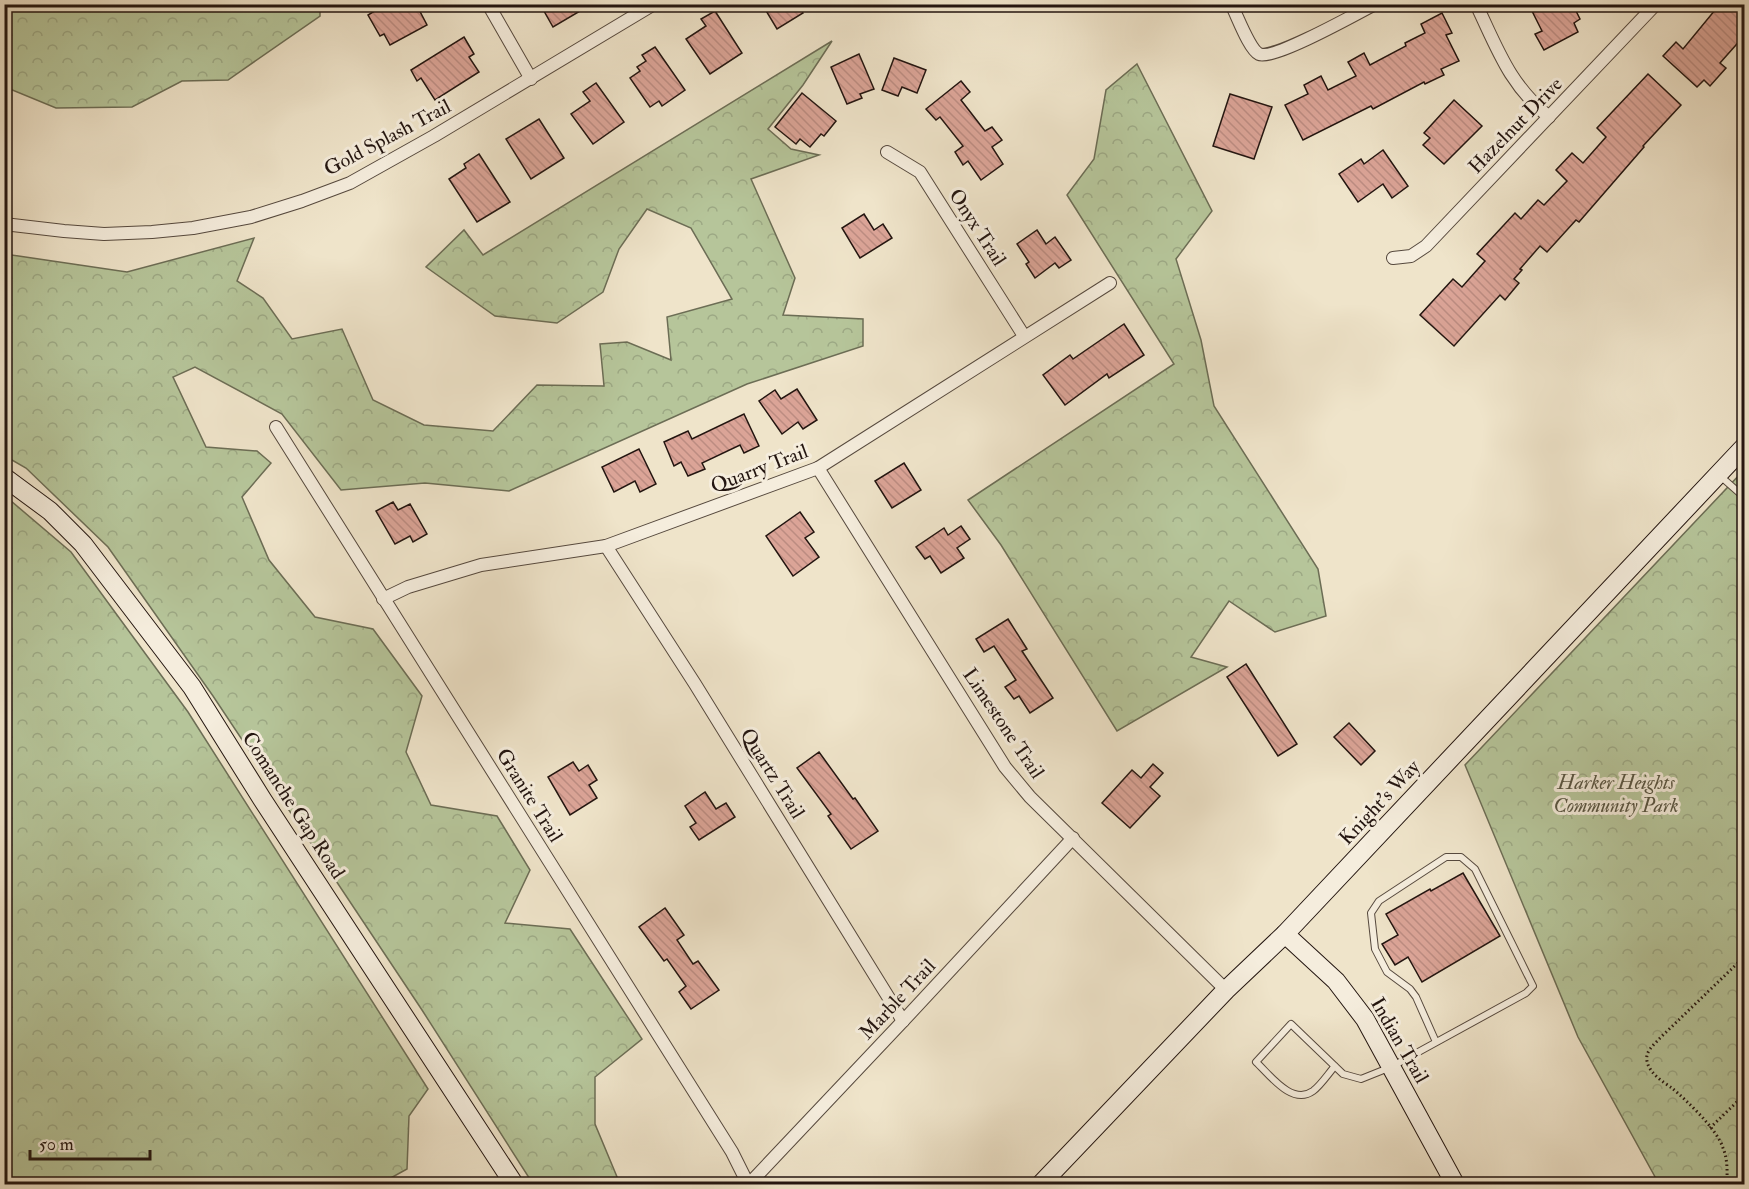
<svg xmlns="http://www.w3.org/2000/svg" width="1749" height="1189" font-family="'IM FELL Double Pica',serif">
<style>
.forest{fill:url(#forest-crowns);stroke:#6c6d55;stroke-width:1.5}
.building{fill:url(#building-back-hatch);stroke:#231510;stroke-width:1.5}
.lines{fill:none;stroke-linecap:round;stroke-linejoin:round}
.lane-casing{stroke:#56493e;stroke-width:8}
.street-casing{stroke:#56493e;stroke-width:14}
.secondary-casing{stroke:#231510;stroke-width:20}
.path{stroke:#231510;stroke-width:3;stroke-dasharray:1.5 3;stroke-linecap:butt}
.lane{stroke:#f5eddd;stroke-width:6}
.street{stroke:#f5eddd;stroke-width:12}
.secondary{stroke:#f5eddd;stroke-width:18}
.labels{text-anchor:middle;stroke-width:6;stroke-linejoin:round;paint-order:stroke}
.street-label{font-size:20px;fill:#231510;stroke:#f5eddd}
.park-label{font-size:20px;font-style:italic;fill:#565340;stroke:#f5eddd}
</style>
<defs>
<pattern id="forest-crowns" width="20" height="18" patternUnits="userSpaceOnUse" patternTransform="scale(1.5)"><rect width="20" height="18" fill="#b6c59a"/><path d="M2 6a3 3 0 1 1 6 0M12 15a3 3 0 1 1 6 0" fill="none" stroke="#9ca884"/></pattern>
<pattern id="building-back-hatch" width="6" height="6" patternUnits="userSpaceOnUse" patternTransform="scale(1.5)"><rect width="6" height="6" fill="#dba497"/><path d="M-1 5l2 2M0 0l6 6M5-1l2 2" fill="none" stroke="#bc8c81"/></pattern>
</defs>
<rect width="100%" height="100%" fill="#efe4ca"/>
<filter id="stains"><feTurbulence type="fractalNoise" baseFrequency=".00333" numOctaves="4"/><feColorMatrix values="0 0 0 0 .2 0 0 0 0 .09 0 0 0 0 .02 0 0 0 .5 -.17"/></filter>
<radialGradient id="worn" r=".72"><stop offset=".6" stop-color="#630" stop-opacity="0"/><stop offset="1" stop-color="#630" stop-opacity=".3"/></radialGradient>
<g class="forest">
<polygon points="320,5 320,16 228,80 182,81 132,107 56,108 5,87 5,5"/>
<polygon points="832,41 803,85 768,129 791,149 819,155 751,179 795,278 783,315 863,319 863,346 747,384 509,491 425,483 341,490 282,414 195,367 173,377 206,447 257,451 271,463 242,497 269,560 315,617 373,629 422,696 406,752 431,805 497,816 530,870 505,923 570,929 642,1039 595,1077 595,1124 620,1184 533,1184 422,1010 213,696 108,547 26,468 5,456 5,254 127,272 254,238 237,281 263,298 292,339 342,329 373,400 424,425 493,431 537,385 604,386 600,344 627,342 671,360 667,317 732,299 691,228 647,209 619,249 603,292 557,323 495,316 426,267 464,230 483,255"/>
<polygon points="1137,64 1212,211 1176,259 1201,340 1214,406 1318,569 1326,616 1275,632 1229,601 1191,657 1227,667 1117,731 1001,545 968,500 1174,364 1067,195 1094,159 1106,90"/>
<polygon points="1744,470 1744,1184 1659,1184 1578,1037 1465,765"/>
<polygon points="4,495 71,552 188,712 428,1089 409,1116 407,1169 380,1184 5,1184"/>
</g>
<g class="building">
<polygon points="386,4 416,4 427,25 390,45 384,34 380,36 368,15"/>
<polygon points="540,4 592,4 553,27"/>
<polygon points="762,4 798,4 803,13 777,29"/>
<polygon points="1539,4 1565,4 1567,10 1574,7 1580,19 1574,23 1578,32 1544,50 1535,34 1542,31 1531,9"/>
<polygon points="1720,4 1744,4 1744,36 1720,63 1726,68 1710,86 1704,80 1697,87 1663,56 1676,42 1683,49"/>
<polygon points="715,11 742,53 710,74 686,39 706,26 701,19"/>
<polygon points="1442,13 1452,33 1446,35 1459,61 1441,69 1444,75 1425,84 1424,82 1373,109 1371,106 1303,140 1285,105 1308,94 1304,85 1321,76 1328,90 1356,76 1348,62 1364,53 1370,65 1406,46 1405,43 1425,33 1421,24"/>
<polygon points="464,37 474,54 469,57 479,72 435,100 421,78 417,81 411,70"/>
<polygon points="655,47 685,90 662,106 659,101 650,107 630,78 640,71 637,67 646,61 642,55"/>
<polygon points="859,54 874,89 860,94 862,98 847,104 831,67"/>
<polygon points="894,58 926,70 917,93 902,87 898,96 882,90"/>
<polygon points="1648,74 1681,105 1643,146 1644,147 1579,222 1576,220 1547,252 1540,246 1520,269 1522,270 1514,279 1519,283 1505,300 1500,295 1454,346 1420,315 1453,279 1462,287 1485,261 1477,254 1515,213 1521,219 1538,200 1544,205 1567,181 1556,170 1572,153 1583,163 1606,137 1597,128"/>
<polygon points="961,81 970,92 961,100 985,131 992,127 1002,140 992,147 1003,164 981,180 968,161 963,165 955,152 963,146 940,117 936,120 926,109"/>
<polygon points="596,83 624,122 593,144 571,114 590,101 583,92"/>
<polygon points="802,93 836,121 824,136 821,134 810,147 800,139 796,144 775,127"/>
<polygon points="1230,94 1272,107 1254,159 1213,146"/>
<polygon points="1454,100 1482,126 1444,164 1423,145 1430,138 1424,133"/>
<polygon points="539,119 564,158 531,179 506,139"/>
<polygon points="1383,150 1408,186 1392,198 1383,184 1358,202 1339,174 1361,159 1364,164"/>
<polygon points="479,154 510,202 477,222 449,179 466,168 464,164"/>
<polygon points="864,214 874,230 883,224 892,238 860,258 842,228"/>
<polygon points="1037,230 1046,244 1055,237 1071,260 1059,268 1055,263 1035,278 1026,264 1029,262 1017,244"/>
<polygon points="1124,324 1144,355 1109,378 1107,374 1065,405 1043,375 1070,355 1073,359"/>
<polygon points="797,389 817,420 803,429 798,422 782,434 759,401 775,390 781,399"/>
<polygon points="744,414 759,446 744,453 740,445 702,463 705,469 688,476 681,462 674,466 664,442 688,431 692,439"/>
<polygon points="639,449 656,484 640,492 635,481 614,492 602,467"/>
<polygon points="904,463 921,490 892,508 875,481"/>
<polygon points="393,502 398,510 410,504 427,534 413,542 410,536 395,544 376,511"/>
<polygon points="800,512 814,532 805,538 819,557 793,576 766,536"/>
<polygon points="961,526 970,539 957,548 964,558 941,573 930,556 925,559 916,547 944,528 948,535"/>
<polygon points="1008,619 1027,649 1022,651 1053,698 1030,713 1019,696 1014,699 1005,687 1016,680 994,646 984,652 976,639"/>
<polygon points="1246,664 1297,744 1278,756 1227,677"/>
<polygon points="1349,723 1375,751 1361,765 1334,737"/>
<polygon points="819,752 853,799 855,798 878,831 851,849 828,816 831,814 797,768"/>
<polygon points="573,762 579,771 588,765 597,780 589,785 597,798 570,815 548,777"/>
<polygon points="1153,764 1163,773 1150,787 1160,796 1130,828 1102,803 1132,770 1141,778"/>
<polygon points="705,792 716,809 726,803 735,817 699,840 690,827 696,823 685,806"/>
<polygon points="1463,873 1500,936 1422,982 1408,957 1395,965 1382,944 1398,935 1386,914 1430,889 1431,891"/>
<polygon points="665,908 684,935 677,940 693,964 698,961 719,990 691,1009 679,992 686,986 667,959 664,961 639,927"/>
</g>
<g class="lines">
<defs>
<g id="lane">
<polyline points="1719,475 1744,497"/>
<path d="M1335 1066C1328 1074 1321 1085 1313 1091 1292 1106 1270 1075 1256 1062L1291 1024 1343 1074 1361 1079 1391 1067 1526 993 1533 986 1475 869 1461 857H1446L1379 901 1371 913 1375 949 1387 972 1410 989 1416 997 1436 1042"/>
</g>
<g id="street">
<polyline points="488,4 531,79"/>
<path d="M1231 4C1237 15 1249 49 1259 54 1272 61 1358 13 1375 4"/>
<path d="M1476 4C1498 50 1509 84 1549 117"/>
<polyline points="887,152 920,172 1024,336"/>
<polyline points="4,224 64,231 104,234 152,232 193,228 251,217 302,201 350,183 434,136 654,4"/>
<polyline points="1393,258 1411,256 1426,246 1656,4"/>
<polyline points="276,427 732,1152 748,1184"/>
<polyline points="818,468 1005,767 1030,797 1226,990"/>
<polyline points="606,546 695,684 903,1021"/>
<polyline points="383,599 408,587 481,565 606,546 818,468 1110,283"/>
<polyline points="749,1184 903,1021 1073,838"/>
</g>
<g id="secondary">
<polyline points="4,477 50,511 83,544 192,687 262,799 514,1184"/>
<polyline points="1285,934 1336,981 1365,1019 1455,1184"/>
<polyline points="1041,1184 1226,990 1285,934 1744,447"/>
</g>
</defs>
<use href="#lane" class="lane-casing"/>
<use href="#street" class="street-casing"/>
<use href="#secondary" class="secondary-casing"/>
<g class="path">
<polyline points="1710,1128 1744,1095"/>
<path d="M1727 1184C1727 1172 1728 1160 1723 1148 1717 1129 1687 1101 1672 1088 1663 1082 1649 1073 1647 1061 1645 1051 1654 1045 1660 1038L1744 957"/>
</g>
<use href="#lane" class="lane"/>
<use href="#street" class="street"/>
<use href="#secondary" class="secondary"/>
</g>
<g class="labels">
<g class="street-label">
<text transform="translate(1515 125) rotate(-46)" y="7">Hazelnut Drive</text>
<text transform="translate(387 137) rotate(-28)" y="7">Gold Splash Trail</text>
<text transform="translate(978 227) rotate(57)" y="7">Onyx Trail</text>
<text transform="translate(759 468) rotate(-21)" y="7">Quarry Trail</text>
<text transform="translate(1004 723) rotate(56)" y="7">Limestone Trail</text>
<text transform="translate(773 773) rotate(58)" y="7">Quartz Trail</text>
<text transform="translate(530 795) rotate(58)" y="7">Granite Trail</text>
<text transform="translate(1379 802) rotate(-47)" y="7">Knight's Way</text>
<text transform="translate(294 805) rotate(57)" y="7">Comanche Gap Road</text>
<text transform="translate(897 999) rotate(-47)" y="7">Marble Trail</text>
<text transform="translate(1400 1040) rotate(60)" y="7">Indian Trail</text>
</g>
<g class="park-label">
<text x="1616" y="789">Harker Heights<tspan x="1616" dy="23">Community Park</tspan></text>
</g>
</g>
<rect width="1749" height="1189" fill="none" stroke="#efe4ca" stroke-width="24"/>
<rect x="6" y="6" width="1737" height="1177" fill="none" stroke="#231510" stroke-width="3"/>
<rect x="12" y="12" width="1725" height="1165" fill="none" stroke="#231510" stroke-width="1.5"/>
<path d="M30 1150v9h120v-9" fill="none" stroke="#231510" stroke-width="3"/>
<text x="39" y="1150" font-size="18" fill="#231510" stroke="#f5eddd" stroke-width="4.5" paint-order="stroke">50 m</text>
<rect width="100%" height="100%" filter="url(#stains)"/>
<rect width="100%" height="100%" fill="url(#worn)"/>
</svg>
